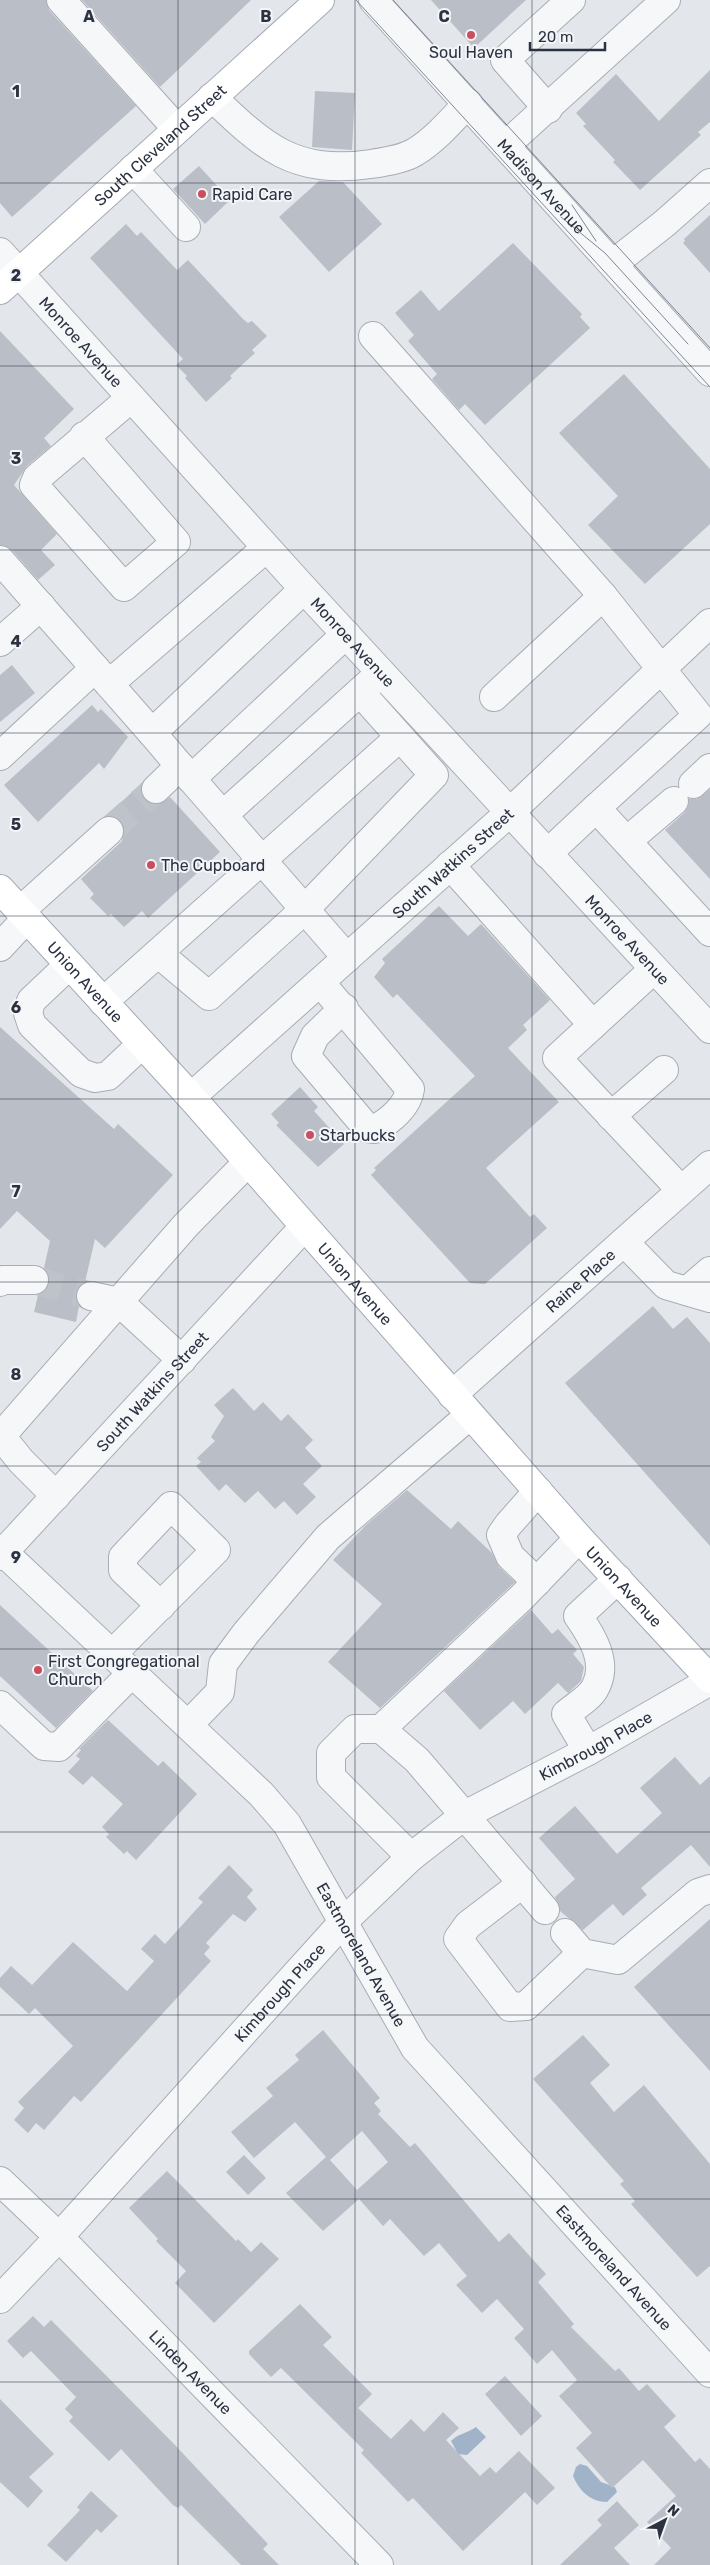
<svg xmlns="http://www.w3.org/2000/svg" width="710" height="2565" font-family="Rubik,sans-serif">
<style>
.water{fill:#a0b3c9}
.building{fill:#babfc7;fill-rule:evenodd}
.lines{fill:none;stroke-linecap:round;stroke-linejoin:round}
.minor-tunnel{stroke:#bec2c9;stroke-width:28;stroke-dasharray:28 14;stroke-linecap:butt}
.minor-casing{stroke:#a8adb5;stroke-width:30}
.major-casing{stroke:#a3aab6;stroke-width:30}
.minor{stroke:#f6f7f9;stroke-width:28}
.major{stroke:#fff;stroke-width:28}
.tram{stroke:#7d8594;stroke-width:1}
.grid{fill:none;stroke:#2b3342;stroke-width:1;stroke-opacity:0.55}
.poi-dot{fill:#ca4e5e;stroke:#f3f5f8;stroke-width:2}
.labels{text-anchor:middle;stroke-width:4;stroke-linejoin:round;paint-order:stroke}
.poi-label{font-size:16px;fill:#2b3342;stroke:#f3f5f8;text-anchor:start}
.street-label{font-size:16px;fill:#2b3342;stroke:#f3f5f8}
.grid-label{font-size:16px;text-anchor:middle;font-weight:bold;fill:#2b3342;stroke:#f3f5f8;stroke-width:4;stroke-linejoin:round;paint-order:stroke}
</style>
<rect width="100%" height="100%" fill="#e3e6eb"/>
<g class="water">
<path d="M476 2427 486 2437 467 2455 458 2454 451 2441C457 2434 468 2433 476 2427Z"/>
<path d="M580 2464 587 2466 601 2482 615 2487 617 2492 607 2502C590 2502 579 2490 573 2476L576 2467Z"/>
</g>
<g class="building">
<polygon points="0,0 46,0 49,10 136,106 12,217 0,203"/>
<polygon points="82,0 251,0 160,87"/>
<polygon points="431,0 526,0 474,48"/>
<polygon points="710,70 710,122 698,132 701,135 640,190 613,162 615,160 583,126 586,124 576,113 616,74 659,121"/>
<polygon points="315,91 355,93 352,150 312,147"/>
<polygon points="199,166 230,200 205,224 173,189"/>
<polygon points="319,181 343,182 382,224 329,272 279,217"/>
<polygon points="710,215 710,273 683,243 685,241 684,239"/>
<polygon points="126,224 137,236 141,232 177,270 188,260 243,319 248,323 252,321 267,336 252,350 255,353 230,376 232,378 206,402 185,378 187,376 176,365 183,359 90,258"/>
<polygon points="513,243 582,314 580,317 590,328 485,425 465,404 459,410 432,379 437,374 408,341 414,335 395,313 421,290 439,311"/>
<polygon points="0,331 74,409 44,438 51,446 27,466 14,485 57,534 41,550 55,565 38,580 12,550 0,545"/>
<polygon points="624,374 710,469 710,524 645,584 588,525 618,496 559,433"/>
<polygon points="12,665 35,693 0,722 0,675"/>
<polygon points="92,705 98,712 101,709 128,737 104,769 99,763 38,822 4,785"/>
<polygon points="142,783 141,792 145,800 151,804 159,804 170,797 220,852 148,918 142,911 124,927 111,914 108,916 90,898 94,894 81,879 122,841 124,828 121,821 114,816 106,816"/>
<polygon points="710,789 710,879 665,830 684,813 688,807 689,799 697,799"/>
<polygon points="439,906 468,936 481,924 550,1000 523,1025 527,1030 508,1048 559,1102 486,1168 530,1217 534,1214 547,1228 485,1284 470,1283 371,1175 376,1170 374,1168 475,1076 397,994 393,998 374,977 385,963 382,959"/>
<polygon points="0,1027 114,1129 118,1124 173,1175 105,1248 95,1239 85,1282 76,1292 76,1300 79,1306 76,1322 34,1312 38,1295 47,1288 50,1280 44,1268 50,1241 17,1211 0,1229"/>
<polygon points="300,1087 318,1107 314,1111 344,1144 318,1167 276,1125 279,1123 271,1114"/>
<polygon points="653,1306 673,1329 687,1317 710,1343 710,1546 565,1383"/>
<polygon points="233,1388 254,1411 263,1402 281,1421 288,1414 313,1440 305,1448 322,1466 303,1484 316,1497 297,1515 284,1501 275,1509 258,1491 245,1503 226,1484 219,1491 196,1466 201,1462 197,1458 215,1441 211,1437 224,1416 214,1405"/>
<polygon points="407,1490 451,1529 458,1521 492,1553 499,1567 515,1582 380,1708 328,1662 382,1604 333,1560 366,1525"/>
<polygon points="0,1605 93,1691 56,1728 0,1676"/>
<polygon points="531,1610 552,1634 558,1629 577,1650 573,1654 584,1667 581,1681 568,1693 558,1683 525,1714 513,1701 480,1730 444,1691"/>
<polygon points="108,1720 158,1766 163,1761 197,1794 136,1860 127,1851 124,1854 106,1837 109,1834 102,1827 123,1804 92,1776 83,1785 68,1772 80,1759 76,1756 81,1750 79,1749"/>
<polygon points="675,1757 700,1785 710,1776 710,1867 691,1845 641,1888 647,1895 623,1916 613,1904 583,1930 560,1911 555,1897 575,1879 539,1838 575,1806 617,1854 662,1813 640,1788"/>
<polygon points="229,1865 253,1890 247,1897 257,1909 245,1922 233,1914 206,1943 210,1947 204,1954 211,1961 81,2102 74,2096 44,2130 36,2123 28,2133 14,2120 24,2108 18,2102 73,2046 35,2008 29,2014 0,1987 0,1978 11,1966 32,1985 73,1942 127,1991 154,1961 141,1949 155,1934 165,1944 203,1902 198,1898"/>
<polygon points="710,1919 710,2071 634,1987"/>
<path d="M323 2030 380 2098 374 2103 381 2111 378 2114 410 2147 415 2143 499 2242 509 2233 546 2274 538 2282 574 2324 571 2327 615 2371 619 2368 639 2391 647 2384 676 2416 664 2427 695 2462 700 2458 710 2469V2565H654L671 2548 647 2522 676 2496 643 2460 612 2488 576 2448 592 2433 559 2396 577 2380 552 2350 537 2364 514 2338 524 2329 497 2299 482 2313 456 2285 467 2276 439 2243 424 2256 390 2219 383 2226 359 2199 323 2231 286 2193 326 2157 295 2122 254 2158 231 2132 273 2096 266 2088 299 2060 295 2055ZM362 2131 388 2162 357 2190 330 2160Z"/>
<polygon points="583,2035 610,2065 590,2083 614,2112 644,2085 710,2164 710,2266 697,2277 631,2204 635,2201 620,2184 624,2181 533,2079"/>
<polygon points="244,2155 266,2178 248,2195 226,2172"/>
<polygon points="167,2171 236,2241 238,2239 251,2252 261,2242 279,2259 214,2323 175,2283 186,2271 156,2241 158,2239 129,2208"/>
<polygon points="300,2304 332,2337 323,2345 372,2394 358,2408 391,2439 411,2419 424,2432 443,2412 459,2428 446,2440 480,2476 490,2467 496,2473 519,2451 555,2488 537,2505 525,2492 463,2551 413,2498 408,2502 361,2453 364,2450 281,2368 271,2377 249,2354 249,2351"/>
<polygon points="33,2316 44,2327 51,2320 174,2444 268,2544 263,2549 279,2565 241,2565 181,2505 178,2508 173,2505 121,2449 109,2461 69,2421 73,2417 65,2409 76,2397 31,2351 23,2358 7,2341"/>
<polygon points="505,2376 542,2416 521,2436 485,2394"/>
<polygon points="0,2399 54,2454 29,2477 43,2491 28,2508 0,2482"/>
<polygon points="91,2491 118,2516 101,2533 97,2529 66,2562 47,2545 80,2510 77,2507"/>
<polygon points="617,2501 639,2525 614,2548 630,2565 560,2565 602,2525 597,2520"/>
</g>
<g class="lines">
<g class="minor-tunnel">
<polyline points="109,831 156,789"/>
<polyline points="34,1280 91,1296"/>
</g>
<defs>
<g id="minor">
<polyline points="61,0 177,129"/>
<path id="s1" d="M373 0 710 372"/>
<path d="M212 97C264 147 294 175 371 164 384 162 404 159 415 152 435 140 452 120 468 103"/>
<polyline points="548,109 505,60 571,0"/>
<polyline points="506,145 666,0"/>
<polyline points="133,169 186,227"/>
<path id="s2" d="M0 252 304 589 710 1029"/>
<polyline points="613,264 665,223 710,183"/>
<polyline points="373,336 603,596 698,715 596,808"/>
<polyline points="84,436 176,542 124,587 34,485 37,478 131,398"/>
<polyline points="0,560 152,733"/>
<polyline points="0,642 41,606"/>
<polyline points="109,684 266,548"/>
<polyline points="494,697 603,596"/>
<polyline points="0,756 95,668"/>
<polyline points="180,766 152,733 304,589"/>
<polyline points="191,779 346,634"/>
<polyline points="693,784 710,768"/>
<polyline points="156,789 180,766 347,958"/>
<polyline points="223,815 374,679"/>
<polyline points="627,841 674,801"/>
<polyline points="547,854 596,808 710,932"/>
<polyline points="450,865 593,1025"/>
<polyline points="20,911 109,831"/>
<polyline points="0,947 26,919"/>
<polyline points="159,954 209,996 304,910 434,775 360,692"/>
<polyline points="69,965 31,1001 28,1013 32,1025 81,1073 95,1078 108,1076 142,1044"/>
<polyline points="654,969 557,1058 681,1190"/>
<path d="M320 982 410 1089C408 1106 390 1121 375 1129L367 1128 306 1056 315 1036 344 1008"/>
<polyline points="103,1002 400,737"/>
<path id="s3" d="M191 1097 509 813 710 623"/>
<polyline points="611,1116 664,1070"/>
<polyline points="624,1242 666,1285 710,1298"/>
<polyline points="0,1282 2,1280 34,1280"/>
<polyline points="687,1291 710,1271"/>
<polyline points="91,1296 119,1302 182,1360"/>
<path id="s4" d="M452 1395 710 1165"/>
<polyline points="56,1496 21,1461 1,1436 186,1225 248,1162"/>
<path id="s5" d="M0 1549 261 1794 287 1824 415 2048 710 2373"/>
<path id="s6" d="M0 1556 304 1227"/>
<polyline points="537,1582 510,1556 501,1535 508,1525 538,1491"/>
<polyline points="112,1654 216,1550 171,1506 123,1557 123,1570 161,1606"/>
<polyline points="0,1705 44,1746 59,1747 132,1673"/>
<polyline points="188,1725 220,1692 223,1664 246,1633 328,1537 470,1415"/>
<polyline points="381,1729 521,1598 579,1538"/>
<path d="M588 1751 566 1714C574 1707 590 1698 595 1688 609 1663 592 1636 578 1616L618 1579"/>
<polyline points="411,1857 331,1777 331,1753 355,1729 381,1729 417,1760 545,1910"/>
<polyline points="523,1883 468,1925 458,1939 510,2007 526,2006 582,1953"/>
<polyline points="565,1933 582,1953 618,1960 698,1893 710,1889"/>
<path id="s7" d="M0 2181 59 2237 379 2565"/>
<path id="s8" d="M0 2299 59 2237 343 1922 411 1857 465 1815 588 1751 710 1681"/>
</g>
<g id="major">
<path id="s9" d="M0 290 320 0"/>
<path id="s10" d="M0 889 191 1097 579 1538 710 1679"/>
</g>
</defs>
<use href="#minor" class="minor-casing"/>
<use href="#major" class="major-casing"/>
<use href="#minor" class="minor"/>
<use href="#major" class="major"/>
<g class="tram">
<polyline points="356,0 710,387"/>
<polyline points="393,0 710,348"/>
<polyline points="572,205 596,241"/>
<polyline points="561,217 605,253 688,344"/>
</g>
</g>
<path class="grid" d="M178 0V2565M355 0V2565M532 0V2565M0 183H710M0 366H710M0 550H710M0 733H710M0 916H710M0 1099H710M0 1282H710M0 1466H710M0 1649H710M0 1832H710M0 2015H710M0 2199H710M0 2382H710"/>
<g class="poi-dot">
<circle cx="471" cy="35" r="5"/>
<circle cx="202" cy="194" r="5"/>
<circle cx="151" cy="865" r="5"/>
<circle cx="310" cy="1135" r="5"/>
<circle cx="38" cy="1670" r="5"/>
</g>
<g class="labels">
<g class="poi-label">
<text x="471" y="58" text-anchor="middle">Soul Haven</text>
<text x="212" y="200">Rapid Care</text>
<text x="161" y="871">The Cupboard</text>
<text x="320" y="1141">Starbucks</text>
<text x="48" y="1667">First Congregational<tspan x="48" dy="18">Church</tspan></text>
</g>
<g class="street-label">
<text dy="6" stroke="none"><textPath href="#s9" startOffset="216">South Cleveland Street</textPath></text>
<text dy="6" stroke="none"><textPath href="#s1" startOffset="251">Madison Avenue</textPath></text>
<text dy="6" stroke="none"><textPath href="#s2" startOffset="121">Monroe Avenue</textPath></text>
<text dy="6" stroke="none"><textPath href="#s2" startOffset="526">Monroe Avenue</textPath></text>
<text dy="6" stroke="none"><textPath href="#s3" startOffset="351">South Watkins Street</textPath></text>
<text dy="6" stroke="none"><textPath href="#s2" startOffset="931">Monroe Avenue</textPath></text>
<text dy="6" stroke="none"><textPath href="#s10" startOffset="126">Union Avenue</textPath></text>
<text dy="6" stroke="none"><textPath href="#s4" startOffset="172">Raine Place</textPath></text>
<text dy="6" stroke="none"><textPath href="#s10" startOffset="531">Union Avenue</textPath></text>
<text dy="6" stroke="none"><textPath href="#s6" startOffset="224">South Watkins Street</textPath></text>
<text dy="6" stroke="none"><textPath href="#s10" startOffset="936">Union Avenue</textPath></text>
<text dy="6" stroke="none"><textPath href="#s8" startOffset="820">Kimbrough Place</textPath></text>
<text dy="6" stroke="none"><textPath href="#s5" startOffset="548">Eastmoreland Avenue</textPath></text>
<text dy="6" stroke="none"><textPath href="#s8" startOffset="415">Kimbrough Place</textPath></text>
<text dy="6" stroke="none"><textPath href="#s5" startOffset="952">Eastmoreland Avenue</textPath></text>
<text dy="6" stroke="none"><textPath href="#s7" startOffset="270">Linden Avenue</textPath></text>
</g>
</g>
<g class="grid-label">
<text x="89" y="22">A</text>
<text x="266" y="22">B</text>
<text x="444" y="22">C</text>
<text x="16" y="97">1</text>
<text x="16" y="281">2</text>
<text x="16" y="464">3</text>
<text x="16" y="647">4</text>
<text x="16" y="830">5</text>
<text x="16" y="1013">6</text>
<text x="16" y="1197">7</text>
<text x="16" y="1380">8</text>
<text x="16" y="1563">9</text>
</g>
<g transform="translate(665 2520) rotate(41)" stroke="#f3f5f8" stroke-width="4" paint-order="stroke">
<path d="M0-4L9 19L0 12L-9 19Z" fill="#2b3342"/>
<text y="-8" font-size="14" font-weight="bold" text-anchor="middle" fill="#2b3342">N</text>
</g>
<path d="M530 42v8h75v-8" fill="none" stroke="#2b3342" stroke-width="2.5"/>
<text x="538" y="42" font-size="15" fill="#2b3342" stroke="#f3f5f8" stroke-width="4" paint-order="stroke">20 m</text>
</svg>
